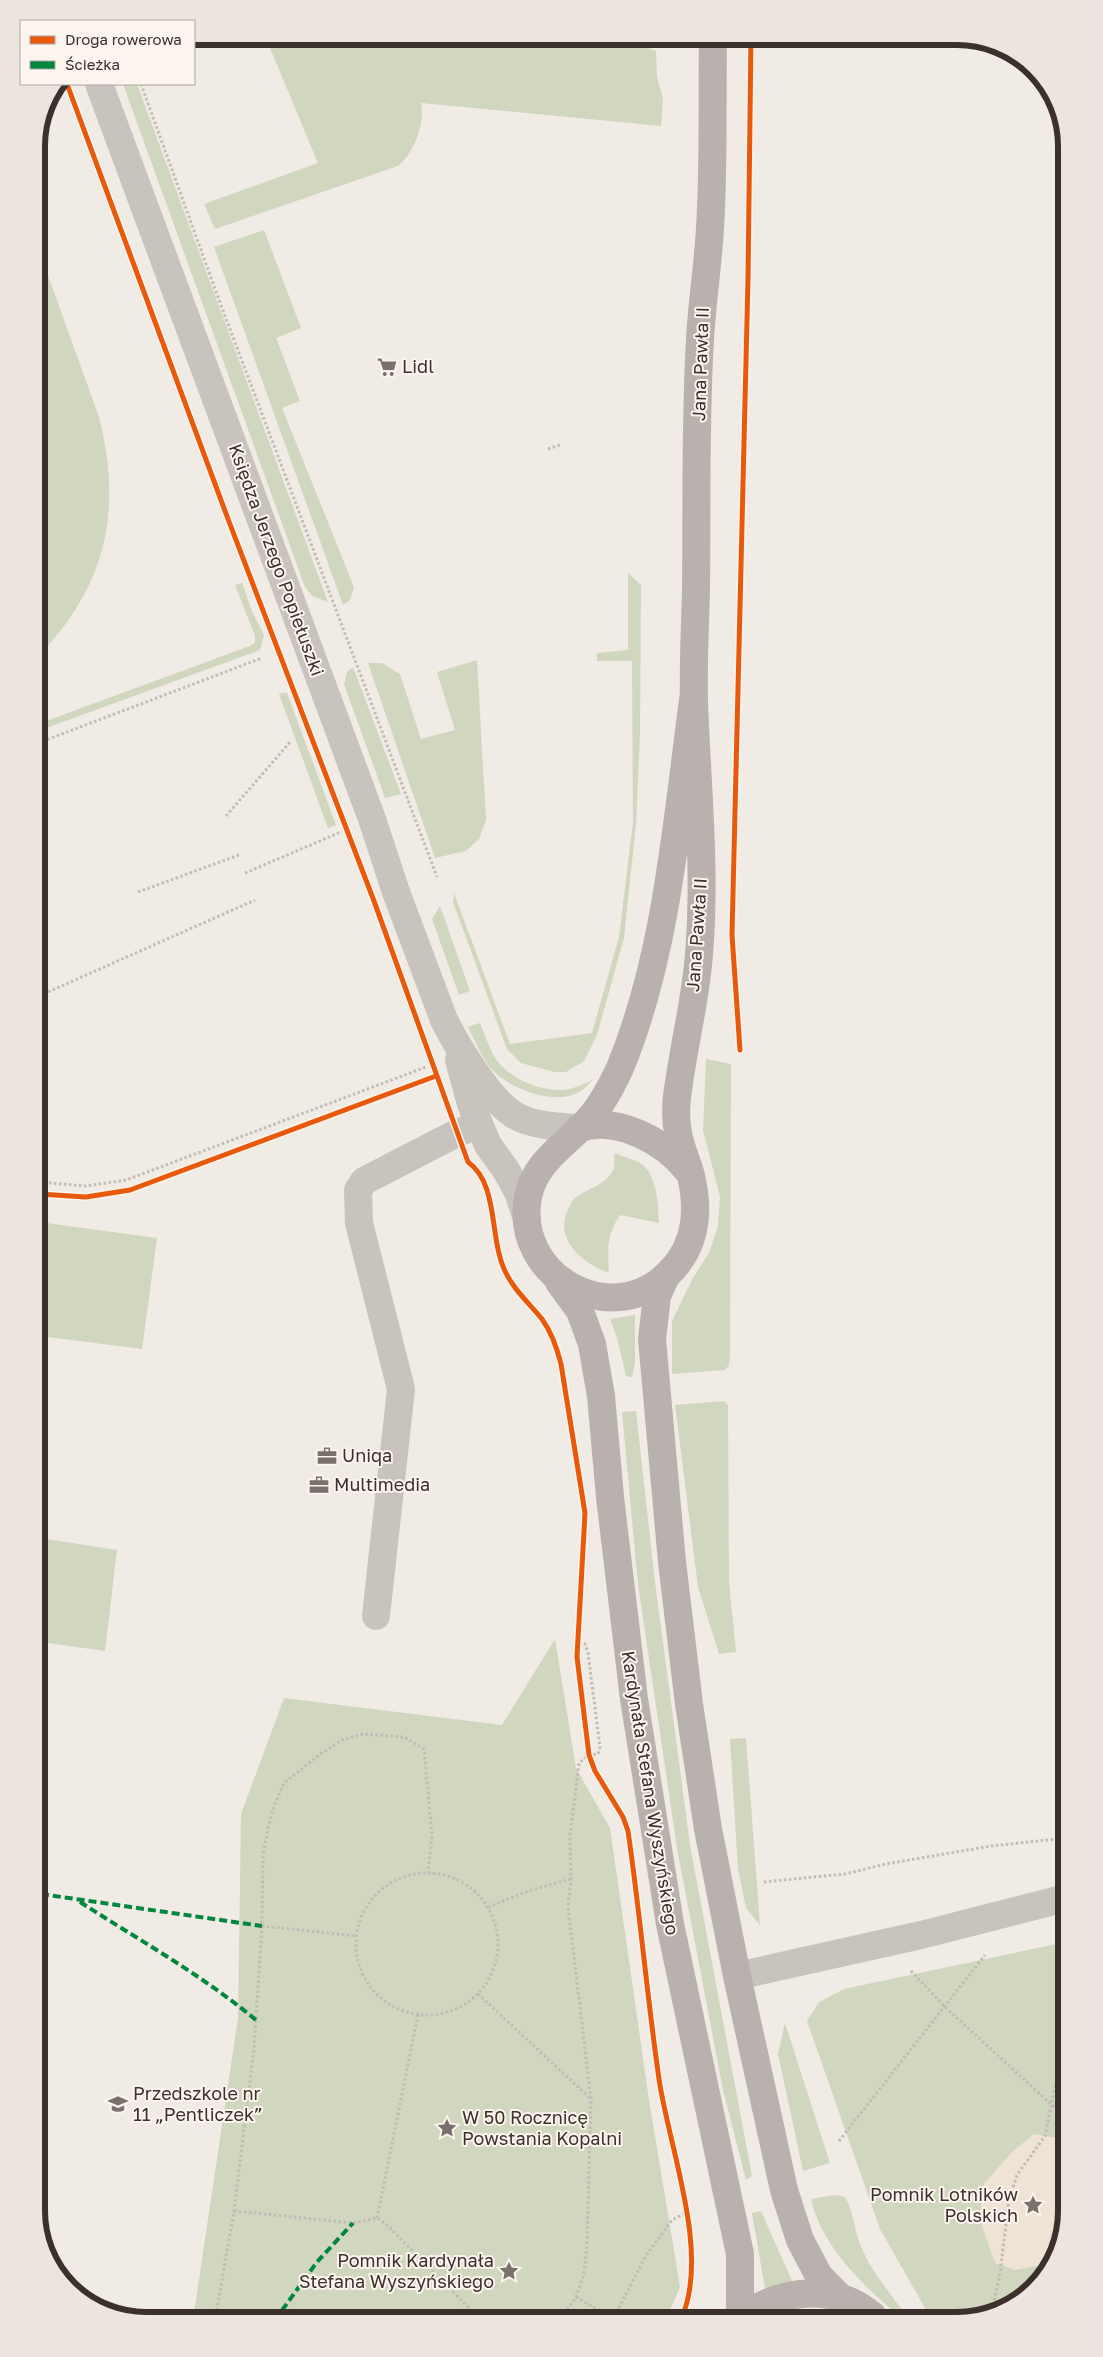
<svg xmlns="http://www.w3.org/2000/svg" width="1103" height="2357" font-family="'Golos Text',sans-serif">
<style>
.green{fill:#d1d6bf}
.plaza{fill:#eee3d5}
.lines{fill:none;stroke-linecap:round;stroke-linejoin:round}
.path{stroke:#c2bbb6;stroke-width:3;stroke-dasharray:2.5 2.5;stroke-linecap:butt}
.minor{stroke:#c9c3be;stroke-width:28}
.major{stroke:#b8b1ad;stroke-width:28}
.quiet{stroke:#00873e;stroke-width:4;stroke-dasharray:8 4;stroke-linecap:butt}
.cycleway-casing{stroke:#fbf5ee;stroke-width:8}
.cycleway{stroke:#e8590c;stroke-width:5}
.labels{text-anchor:middle;stroke-width:4;stroke-linejoin:round;paint-order:stroke}
.street-label{font-size:18px;fill:#3b302b;stroke:#fbf5ee}
.poi-label{font-size:18px;fill:#3b302b;stroke:#fbf5ee;text-anchor:start}
.rim{fill:none;stroke:#3b302b;stroke-width:6}
</style>
<rect width="100%" height="100%" fill="#f0ebe5"/>
<g class="green">
<polygon points="194,36 224,36 194,48"/>
<path d="M265 36H423L441 43 444 36H500L507 39 508 36H615L656 51 657 77 663 99 661 126 421 103C425 124 414 153 398 166L215 229 204 204 318 163Z"/>
<polygon points="123,84 137,84 328,602 312,596 305,587"/>
<polygon points="264,230 301,328 276,338 300,401 282,408 354,587 350,600 343,605 214,247"/>
<path d="M37 245 99 417C123 511 106 587 38 656Z"/>
<polygon points="628,573 641,585 640,735 636,824 624,938 597,1035 584,1061 566,1072 554,1072 521,1063 507,1049 453,902 454,893 510,1044 592,1033 619,937 633,822 632,661 597,661 597,653 628,650"/>
<polygon points="242,583 252,611 264,635 260,650 38,731 38,724 250,646 255,642 255,636 235,585"/>
<polygon points="477,660 486,820 479,839 466,851 435,858 368,663 382,663 400,674 421,739 455,730 437,672"/>
<polygon points="353,667 401,794 385,798 344,684 347,672"/>
<polygon points="281,693 287,693 336,825 328,828 279,694"/>
<polygon points="440,906 470,991 459,995 432,919"/>
<path d="M480 1023C485 1035 490 1051 498 1062 512 1079 538 1090 561 1090 572 1090 584 1084 594 1079 589 1083 585 1089 579 1092 554 1107 504 1087 488 1065 480 1053 474 1039 468 1027Z"/>
<polygon points="706,1059 731,1064 730,1357 729,1365 725,1370 672,1374 672,1321 693,1278 709,1253 718,1226 720,1197 703,1130"/>
<path d="M615 1153C623 1157 638 1160 644 1166 658 1181 658 1205 659 1223L620 1215C606 1236 608 1248 609 1273 582 1264 552 1237 569 1208 571 1205 572 1200 575 1198 588 1188 607 1185 614 1168 615 1163 613 1158 615 1153Z"/>
<polygon points="39,1222 157,1238 142,1349 40,1336"/>
<polygon points="635,1315 635,1364 632,1377 626,1376 617,1338 610,1319"/>
<polygon points="724,1401 728,1405 729,1582 736,1652 719,1654 698,1587 675,1405"/>
<polygon points="636,1411 655,1582 690,1845 752,2176 746,2180 723,2090 677,1848 638,1584 622,1412"/>
<polygon points="40,1538 117,1550 105,1651 41,1642"/>
<polygon points="555,1639 576,1768 610,1828 649,2100 680,2287 667,2317 193,2320 238,2018 241,1814 284,1698 502,1725"/>
<polygon points="746,1738 760,1925 746,1908 738,1869 730,1739"/>
<polygon points="1066,1942 1067,2211 1044,2277 992,2315 929,2315 880,2229 807,2021 819,2002 844,1989"/>
<polygon points="785,2023 830,2163 803,2171 778,2054"/>
<path d="M835 2195 845 2197C854 2213 853 2224 859 2241 869 2270 889 2291 906 2315H896C886 2303 874 2295 863 2283 840 2260 818 2231 811 2199Z"/>
<polygon points="761,2211 793,2283 765,2289 752,2213"/>
</g>
<polygon class="plaza" points="1034,2134 1056,2138 1067,2149 1067,2211 1049,2264 1015,2270 995,2263 982,2226 981,2204 984,2184 1012,2152"/>
<g class="lines">
<g class="path">
<polyline points="141,84 222,308 437,877"/>
<polyline points="548,449 560,445"/>
<polyline points="38,743 262,658"/>
<polyline points="226,816 291,741"/>
<polyline points="245,873 341,832"/>
<polyline points="138,892 239,855"/>
<polyline points="39,996 255,900"/>
<polyline points="39,1182 86,1186 126,1180 426,1067"/>
<circle cx="427" cy="1944" r="71"/>
<polyline points="764,1882 845,1874 886,1864 991,1846 1066,1838"/>
<polyline points="488,1907 531,1890 571,1879"/>
<polyline points="262,1926 356,1936"/>
<polyline points="911,1971 944,2006 1066,2118"/>
<polyline points="478,1994 591,2099"/>
<polyline points="839,2141 985,1955"/>
<polyline points="234,2211 353,2223 377,2218 386,2224 471,2310 476,2318"/>
<polyline points="377,2218 418,2015"/>
<polyline points="576,2297 611,2317"/>
<polyline points="991,2315 1000,2273 1009,2199 1017,2175 1045,2136 1066,2032"/>
<polyline points="614,2317 647,2254 672,2220 686,2213"/>
<polyline points="562,2318 576,2297 584,2274 587,2244 591,2099 568,1907 571,1879 570,1836 579,1763 589,1755 598,1754 600,1747 588,1653 585,1644 577,1641"/>
<polyline points="215,2320 234,2211 254,2048 262,1926 263,1856 268,1828 275,1804 284,1783 319,1755 342,1740 363,1734 404,1737 424,1749 432,1835 428,1873"/>
</g>
<g class="minor">
<path d="M99 84 372 819 396 892 444 1020C457 1046 492 1105 518 1117 536 1126 560 1127 579 1128"/>
<polyline points="459,1060 471,1104 488,1145 506,1170 518,1192 527,1219"/>
<polyline points="376,1616 401,1389 359,1223 358,1190 364,1181 453,1135 479,1124"/>
<polyline points="737,1976 921,1935 1066,1898"/>
</g>
<g class="major">
<path d="M694 693C677 816 668 952 620 1068 612 1085 602 1105 589 1119 566 1145 535 1161 528 1197 513 1276 611 1331 668 1274 697 1246 700 1210 690 1172 686 1159 680 1146 678 1133 675 1117 676 1099 679 1083 685 1040 696 997 699 954 706 870 697 785 694 702 693 665 695 628 696 591 697 507 695 422 700 339 702 302 708 265 710 228 714 165 712 100 713 36"/>
<path d="M579 1128C618 1116 664 1141 688 1171"/>
<polyline points="665,1278 657,1296 652,1339 672,1562 689,1704 708,1829 737,1976 784,2190 800,2240 819,2276 841,2298"/>
<polyline points="559,1282 580,1311 592,1344 601,1396 610,1497 634,1699 670,1924 740,2254 740,2316"/>
<path d="M742 2316C783 2290 833 2282 873 2316"/>
</g>
<g class="quiet">
<polyline points="41,1894 262,1926"/>
<path d="M80 1902C139 1940 202 1975 256 2020"/>
<polyline points="275,2320 317,2262 353,2223"/>
</g>
<defs>
<g id="cycleway">
<path d="M67 84 228 519 374 901 468 1162C499 1184 489 1238 505 1271 513 1289 529 1303 542 1319 552 1333 557 1348 561 1364L585 1513 577 1657 589 1755 595 1771 623 1817 628 1831C640 1913 647 1996 659 2079 669 2148 710 2251 682 2317"/>
<polyline points="740,1050 732,935 748,279 751,36"/>
<polyline points="39,1194 86,1197 130,1190 436,1076"/>
</g>
</defs>
<use href="#cycleway" class="cycleway-casing"/>
<use href="#cycleway" class="cycleway"/>
</g>
<defs>
<symbol id="supermarket-bare" viewBox="-9 -9 18 18"><path d="M-6-5.5h2.5l.6 2H6L4.5 2H-2.5L-4.4-4H-6ZM-1.5 3.2a1.3 1.3 0 1 0 .1 0ZM3 3.2a1.3 1.3 0 1 0 .1 0Z" fill="#7a716c" stroke="#fbf5ee" stroke-width="2.5" paint-order="stroke"/></symbol>
<symbol id="office-bare" viewBox="-9 -9 18 18"><path d="M-6-3h4V-5.5h4V-3h4V5H-6ZM-1-4.5V-3h2v-1.5ZM-6 0V1H6V0Z" fill="#7a716c" stroke="#fbf5ee" stroke-width="2.5" paint-order="stroke"/></symbol>
<symbol id="school-bare" viewBox="-9 -9 18 18"><path d="M0-5L7-2L0 1L-7-2ZM-4 1L0 2.5L4 1V4Q0 6-4 4Z" fill="#7a716c" stroke="#fbf5ee" stroke-width="2.5" paint-order="stroke"/></symbol>
<symbol id="sight-bare" viewBox="-9 -9 18 18"><path d="M0-6L1.8-2.2L6-1.7L2.9 1.2L3.7 5.4L0 3.3L-3.7 5.4L-2.9 1.2L-6-1.7L-1.8-2.2Z" fill="#7a716c" stroke="#fbf5ee" stroke-width="2.5" paint-order="stroke"/></symbol>
</defs>
<g fill-rule="evenodd">
<use href="#supermarket-bare" x="373" y="353" width="28" height="28"/>
<use href="#office-bare" x="313" y="1442" width="28" height="28"/>
<use href="#office-bare" x="305" y="1471" width="28" height="28"/>
<use href="#school-bare" x="104" y="2090" width="28" height="28"/>
<use href="#sight-bare" x="433" y="2114" width="28" height="28"/>
<use href="#sight-bare" x="1019" y="2191" width="28" height="28"/>
<use href="#sight-bare" x="495" y="2257" width="28" height="28"/>
</g>
<g class="labels">
<g class="street-label">
<text transform="translate(701 364) rotate(-88)" y="6">Jana Pawła II</text>
<text transform="translate(276 560) rotate(70)" y="6">Księdza Jerzego Popiełuszki</text>
<text transform="translate(697 935) rotate(-86)" y="6">Jana Pawła II</text>
<text transform="translate(650 1793) rotate(81)" y="6">Kardynała Stefana Wyszyńskiego</text>
</g>
<g class="poi-label">
<text x="402" y="373">Lidl</text>
<text x="342" y="1462">Uniqa</text>
<text x="334" y="1491">Multimedia</text>
<text x="133" y="2100">Przedszkole nr<tspan x="133" dy="21">11 „Pentliczek”</tspan></text>
<text x="462" y="2124">W 50 Rocznicę<tspan x="462" dy="21">Powstania Kopalni</tspan></text>
<text x="1018" y="2201" text-anchor="end">Pomnik Lotników<tspan x="1018" dy="21">Polskich</tspan></text>
<text x="494" y="2267" text-anchor="end">Pomnik Kardynała<tspan x="494" dy="21">Stefana Wyszyńskiego</tspan></text>
</g>
</g>
<path d="M0 0H1103V2357H0ZM146 45H957A101 101 0 0 1 1058 146V2211A101 101 0 0 1 957 2312H146A101 101 0 0 1 45 2211V146A101 101 0 0 1 146 45Z" fill="#ece5de" fill-rule="evenodd"/>
<path class="rim" d="M146 45H957A101 101 0 0 1 1058 146V2211A101 101 0 0 1 957 2312H146A101 101 0 0 1 45 2211V146A101 101 0 0 1 146 45Z"/>
<rect x="20" y="20" width="175" height="65" fill="#fbf5ee" stroke="#aea6a0"/>
<rect x="30" y="36" width="25" height="8" fill="#e8590c" stroke="#aea6a0"/>
<text x="65" y="45" font-size="15" fill="#3b302b">Droga rowerowa</text>
<rect x="30" y="61" width="25" height="8" fill="#00873e" stroke="#aea6a0"/>
<text x="65" y="70" font-size="15" fill="#3b302b">Ścieżka</text>
</svg>
